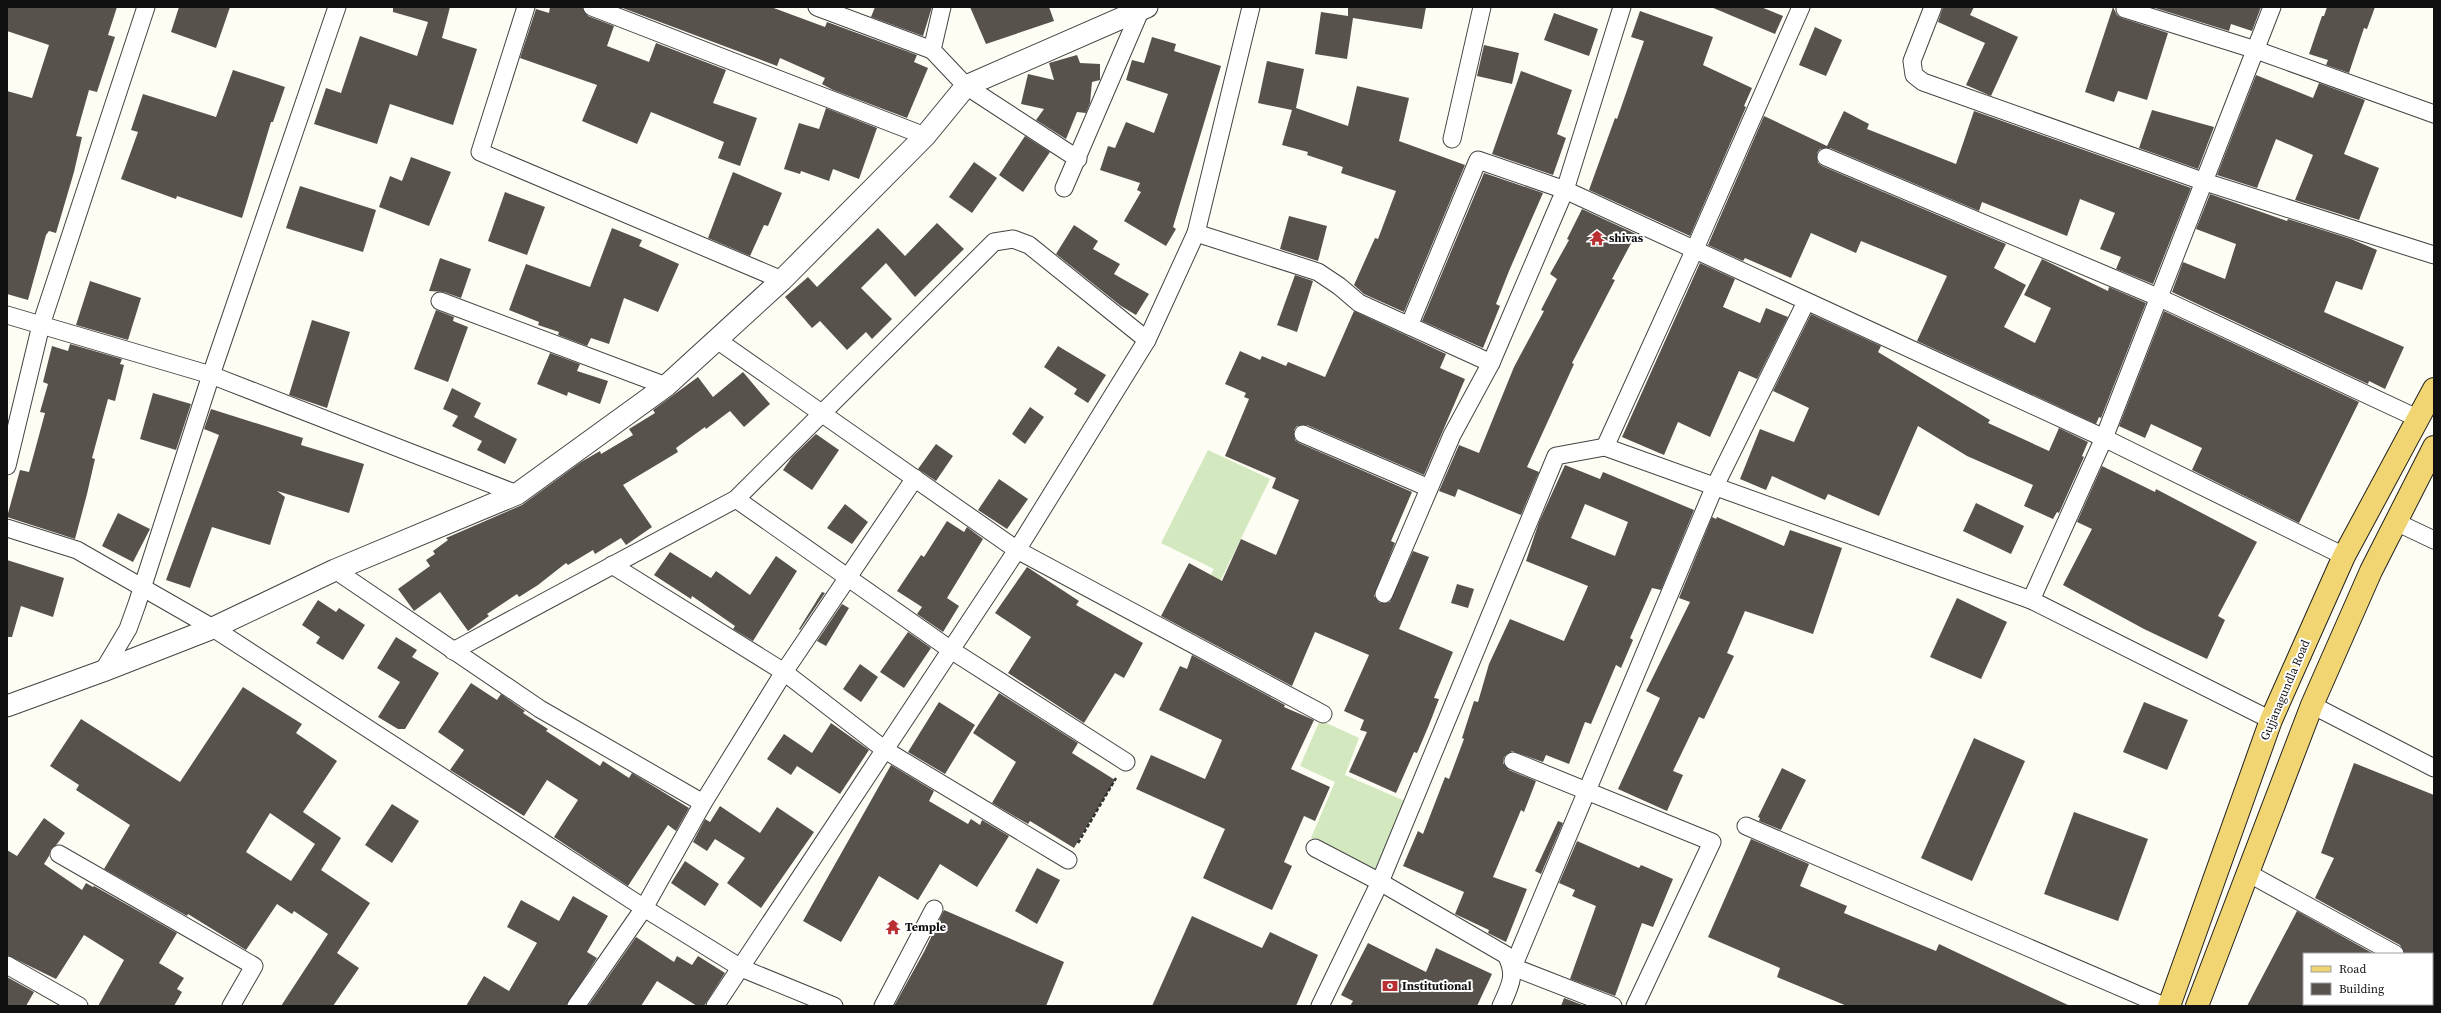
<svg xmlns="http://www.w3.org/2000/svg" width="2441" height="1013" font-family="'Source Serif 4',serif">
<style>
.grass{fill:#d3e8be}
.building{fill:#58524d;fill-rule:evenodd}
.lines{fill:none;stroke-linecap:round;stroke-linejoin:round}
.minor-casing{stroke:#434343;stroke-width:19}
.tertiary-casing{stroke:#434343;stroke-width:23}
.primary-casing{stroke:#212121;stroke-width:24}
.path{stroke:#323232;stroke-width:2.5;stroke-dasharray:4 2;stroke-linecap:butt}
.minor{stroke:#fff;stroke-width:17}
.tertiary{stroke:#fff;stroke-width:21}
.primary{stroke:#f0d572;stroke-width:22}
.labels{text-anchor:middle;stroke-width:4;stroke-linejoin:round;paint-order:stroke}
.poi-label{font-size:12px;font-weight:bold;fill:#101010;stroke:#fff;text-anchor:start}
.street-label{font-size:12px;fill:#101010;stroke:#fff}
</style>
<rect width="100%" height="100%" fill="#fefdf4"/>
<g class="grass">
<polygon points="1208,450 1270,479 1190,643 1177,637 1214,569 1161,543"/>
<polygon points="1320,720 1359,738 1345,775 1405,801 1375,869 1311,838 1335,782 1300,766"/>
</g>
<g class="building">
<polygon points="7,7 117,7 108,35 115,37 97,92 89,90 76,136 82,137 74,172 56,233 49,231 46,235 28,300 7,294 7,91 32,98 49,45 7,31"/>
<polygon points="179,7 230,7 216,48 171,32"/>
<polygon points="393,7 450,7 442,38 477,49 453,125 390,104 377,144 314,124 326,88 341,93 360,36 417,56 428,22 393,12"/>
<polygon points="550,7 582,7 588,16 614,26 607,46 649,62 656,43 726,70 713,103 757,118 740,166 718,158 724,142 651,112 637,144 582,121 597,85 520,58 536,9 549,13"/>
<polygon points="620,7 771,7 825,27 827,22 917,55 914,62 928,68 907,118 833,90 822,84 825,78 780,58 777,66"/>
<polygon points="875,7 932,7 923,36 871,17"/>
<polygon points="970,7 1049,7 1054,21 986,44"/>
<polygon points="1348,7 1426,7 1422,29 1353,18 1347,59 1315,54 1321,12 1348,16"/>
<polygon points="1711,7 1761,7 1783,16 1775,34"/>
<polygon points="1943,7 1974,7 1970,15 2018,37 1991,96 1966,85 1985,43 1938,22"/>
<polygon points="2113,7 2117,15 2122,18 2168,33 2147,100 2118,91 2114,102 2085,92"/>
<polygon points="2152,7 2261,7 2252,31 2231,24 2229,31"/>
<polygon points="2327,7 2375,7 2367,29 2364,28 2349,73 2326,65 2328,60 2309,54 2322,16 2324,16"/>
<polygon points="1640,11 1713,37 1703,65 1752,88 1744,106 1746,107 1690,236 1589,190 1615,118 1617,119 1644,41 1631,37"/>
<polygon points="1554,13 1598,29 1589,56 1544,40"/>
<polygon points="1815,27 1842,40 1826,76 1799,65"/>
<polygon points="1152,37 1176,44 1174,51 1221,66 1173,227 1176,229 1166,246 1124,221 1141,192 1137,190 1140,183 1100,170 1108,146 1115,148 1126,122 1154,133 1168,94 1126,80 1132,60 1144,63"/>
<polygon points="1484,45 1519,53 1512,84 1477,76"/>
<polygon points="1077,55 1080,63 1100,64 1100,80 1092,82 1090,103 1086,113 1077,112 1066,139 1036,120 1044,109 1021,104 1028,74 1054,80 1049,63"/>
<polygon points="1267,61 1304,69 1296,108 1348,126 1357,86 1409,98 1399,141 1465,165 1404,312 1364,294 1354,285 1375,238 1378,239 1396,191 1341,173 1343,167 1307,155 1308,152 1282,145 1292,110 1258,103"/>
<polygon points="233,70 285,87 273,122 271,122 242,218 177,196 176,199 121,179 138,132 131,130 143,94 216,117"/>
<polygon points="1521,71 1572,90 1557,134 1566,138 1553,175 1492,154"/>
<polygon points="2256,75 2313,98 2319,83 2365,100 2344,154 2379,168 2359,220 2295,200 2313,155 2276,139 2257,188 2217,175"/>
<polygon points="826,108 877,128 859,179 833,169 829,181 801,171 800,174 784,169 799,123 819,129"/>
<polygon points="2152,110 2214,127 2198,169 2139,148"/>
<polygon points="1844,111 1869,124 1867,129 1956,164 1974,111 2191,188 2153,284 2116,269 2121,257 2100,249 2115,213 2080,199 2067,236 1982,202 1979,211 1830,148 1820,149 1817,153 1818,163 1822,166 2006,244 1994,268 2026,285 2004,327 2035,343 2051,308 2024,295 2042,259 2108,291 2109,287 2146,303 2101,418 2099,417 2096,424 1917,341 1947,276 1861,241 1856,253 1811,233 1791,278 1745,258 1743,261 1708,245 1764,116 1827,146"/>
<polygon points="1025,136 1050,152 1023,192 999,175"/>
<polygon points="411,157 451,172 429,226 379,207 390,176 402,181"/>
<polygon points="974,162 997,178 972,213 949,197"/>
<polygon points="733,172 782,193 768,226 764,225 750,256 708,238"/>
<polygon points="1484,173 1543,193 1509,271 1496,304 1500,306 1483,348 1422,321"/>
<polygon points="300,186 376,210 363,252 286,228"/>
<polygon points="505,192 545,207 527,255 488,241"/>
<polygon points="2210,194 2287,221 2288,219 2351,239 2377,250 2362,290 2336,281 2324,312 2404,347 2385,389 2369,381 2368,384 2172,292 2183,262 2225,279 2236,244 2196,229"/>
<polygon points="1582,209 1636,234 1612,279 1615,280 1572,363 1574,364 1527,467 1539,472 1521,515 1458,489 1455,497 1439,491 1459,445 1479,453 1514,367 1544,311 1541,310 1557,279 1550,274 1569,240 1567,239"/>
<polygon points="1289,216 1327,226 1318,261 1280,249"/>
<polygon points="937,223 964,249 915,297 886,263 861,288 892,319 872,339 866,332 847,350 820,321 812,328 785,297 808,277 817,287 878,228 905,256"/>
<polygon points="1074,225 1098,241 1093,249 1120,264 1114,274 1149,294 1136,315 1121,306 1056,254"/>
<polygon points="612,228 642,240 639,246 679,264 658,312 624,298 609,344 591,338 587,346 558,335 559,332 538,325 539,322 509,310 526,264 590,287"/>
<polygon points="440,258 471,269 461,298 444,292 429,291"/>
<polygon points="1700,263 1735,279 1723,307 1760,323 1766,308 1788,317 1757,379 1739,371 1710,437 1678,422 1664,455 1622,437"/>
<polygon points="1295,275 1313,281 1297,332 1277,325"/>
<polygon points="90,281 141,298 128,340 76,325"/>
<polygon points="436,310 454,317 453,321 468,327 448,382 414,369"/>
<polygon points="1354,311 1446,354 1440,368 1465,379 1424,475 1307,425 1297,426 1294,430 1295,440 1299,443 1412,492 1391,541 1395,543 1374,596 1380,603 1390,602 1413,551 1429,557 1399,629 1453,652 1434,698 1439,699 1429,725 1417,753 1414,752 1396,793 1349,772 1367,732 1360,730 1364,720 1344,711 1369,655 1315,632 1292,686 1161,616 1189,563 1222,581 1241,539 1276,555 1299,500 1272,488 1276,478 1225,456 1249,399 1244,397 1246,393 1225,384 1240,351 1260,360 1262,356 1286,366 1288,362 1325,377"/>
<polygon points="2164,311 2359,402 2299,523 2192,470 2202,448 2151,424 2145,438 2119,426"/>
<polygon points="1811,314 1881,346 1878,352 1990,420 1988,423 2049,451 2059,428 2088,442 2082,456 2084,457 2059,513 2057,512 2053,519 2024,506 2033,485 1967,456 1918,426 1879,516 1828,494 1825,500 1772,476 1766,490 1740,479 1760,429 1794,442 1809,408 1773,391"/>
<polygon points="312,320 350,332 327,408 289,395"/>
<polygon points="70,344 122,359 120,364 124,365 115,401 108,399 92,458 95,459 87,494 75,539 7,517 20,470 29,472 38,439 45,413 40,412 48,384 43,382 52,346 68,351"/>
<polygon points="1058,346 1106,375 1088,403 1074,394 1077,389 1044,367"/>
<polygon points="550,353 580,364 577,371 608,381 600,404 568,392 567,396 537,384"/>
<polygon points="743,372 770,404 744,427 730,411 706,429 705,427 676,448 678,452 623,485 652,527 626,545 621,538 595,554 593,550 568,565 566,563 538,585 519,597 517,594 487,614 489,616 468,631 440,592 414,611 398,589 430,566 426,560 435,554 433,551 448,540 446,538 522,505 581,462 600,451 601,454 633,435 629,429 655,413 653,410 698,377 713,397"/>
<polygon points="452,388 481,403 474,417 517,439 505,464 477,450 482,441 452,426 458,416 443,409"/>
<polygon points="153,393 191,404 176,450 140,439"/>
<polygon points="1030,407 1044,417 1025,444 1012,434"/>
<polygon points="211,409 303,438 301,445 364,464 349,513 277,491 285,497 270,545 212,527 190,588 166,580 219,435 204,429"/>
<polygon points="816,434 839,450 812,490 783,470 792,457"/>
<polygon points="936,444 953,456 936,481 918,469"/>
<path d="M1565 465 1600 479 1603 472 1694 510 1661 590 1652 588 1630 638 1633 640 1621 668 1616 665 1591 724 1585 722 1569 764 1546 755 1543 762 1512 751 1504 757 1503 763 1509 770 1536 781 1524 812 1521 810 1493 877 1527 889 1506 942 1488 933 1489 930 1455 914 1464 892 1403 866 1418 831 1423 834 1445 777 1449 779 1464 739 1462 738 1474 701 1478 702 1489 664 1510 619 1564 641 1588 586 1526 561 1539 522ZM1585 504 1628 522 1615 556 1571 538Z"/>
<polygon points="2102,466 2155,492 2156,489 2257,542 2218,616 2225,620 2207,659 2144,629 2063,585 2092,529 2077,522"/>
<polygon points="999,479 1028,499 1007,529 978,510"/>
<polygon points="1976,503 2024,526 2011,554 1963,531"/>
<polygon points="845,504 868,522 852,544 827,528"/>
<polygon points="118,513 150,529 133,562 102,546"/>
<polygon points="1712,517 1716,519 1717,517 1784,546 1790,530 1842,548 1813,634 1745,611 1727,653 1734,656 1704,719 1699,717 1673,771 1683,775 1667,811 1618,789 1660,698 1646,691 1690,602 1679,598"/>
<polygon points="947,521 964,532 967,527 983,539 947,598 959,606 943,632 917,614 922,607 897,591 921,555 924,557"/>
<polygon points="670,552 711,578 716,571 750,595 776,556 797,571 753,641 733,629 735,626 692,596 691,599 654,575"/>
<polygon points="7,560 64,578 53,617 21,606 12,637 7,637"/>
<polygon points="1027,567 1079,601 1076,605 1143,643 1124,678 1115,673 1084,723 1008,673 1031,637 995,613"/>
<polygon points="1457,584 1474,589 1468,608 1451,603"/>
<polygon points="822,592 825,593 800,630 799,629"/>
<polygon points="1957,598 2007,622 1981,679 1930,657"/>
<polygon points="318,600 336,612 339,608 365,625 343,660 316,643 320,637 302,625"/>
<polygon points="842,604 849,608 826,646 817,641"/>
<polygon points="908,632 931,648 904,688 880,672"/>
<polygon points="396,637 417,650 412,657 439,673 405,729 398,729 378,717 400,682 377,668"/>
<polygon points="1192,655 1285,705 1284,707 1314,720 1291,769 1330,787 1315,821 1304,816 1284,862 1292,866 1272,910 1203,878 1225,829 1136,789 1151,755 1205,779 1222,740 1159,710 1180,666 1187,669"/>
<polygon points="860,664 878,677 861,702 843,689"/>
<polygon points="471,683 497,700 501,694 525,711 523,713 548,729 546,731 600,766 603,761 629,778 632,773 689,808 676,831 668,825 628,886 554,837 578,800 547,780 524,816 450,770 464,750 438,732"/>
<path d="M243 687 302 724 296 733 337 761 303 812 341 838 321 870 370 903 337 953 359 968 333 1006H281L328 934 294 911 292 914 277 904 246 950 188 914 187 916 104 869 130 825 76 790 79 785 50 766 81 719 180 782ZM270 813 315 844 291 881 246 852Z"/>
<polygon points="999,693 1078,743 1072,753 1115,780 1074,848 1030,821 1028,824 992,803 1016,762 973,733"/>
<polygon points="939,702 975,725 945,774 908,752"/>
<polygon points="2144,702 2188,720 2167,770 2123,752"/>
<polygon points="831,723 869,750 840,794 797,766 791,775 767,759 784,734 812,753"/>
<polygon points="1974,738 2025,761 1972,881 1921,858"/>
<polygon points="2354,763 2434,795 2434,954 2405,954 2400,945 2315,898 2334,858 2321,853"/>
<polygon points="891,765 934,791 929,801 968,824 971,819 980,825 982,820 1009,836 977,887 940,864 918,900 879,876 841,942 803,921"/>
<polygon points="1782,768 1806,780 1781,830 1759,821 1760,818 1758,817"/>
<polygon points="392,804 419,821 392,863 365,845"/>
<polygon points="720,806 760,833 777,807 814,832 761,908 727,883 745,858 715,839 707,851 693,842 705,819 710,822"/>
<polygon points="2074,812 2148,839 2118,921 2044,894"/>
<polygon points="44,818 65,833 57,844 51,849 49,856 44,864 82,890 86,883 93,887 94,886 177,933 159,963 184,978 177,989 182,992 174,1006 98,1006 124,960 84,935 56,979 7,955 7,850 17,856"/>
<polygon points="1558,821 1563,823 1541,874 1535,871"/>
<polygon points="1581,832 1577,841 1639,868 1641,865 1673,879 1653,927 1642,923 1615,996 1570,979 1596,906 1572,896 1575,890 1559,883"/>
<polygon points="1751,839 1809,864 1800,886 1847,906 1844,913 1936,951 1939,944 2070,1006 1847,1006 1777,977 1780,968 1708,937"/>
<polygon points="685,861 719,884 705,906 671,883"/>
<polygon points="1037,868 1060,880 1037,924 1015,911"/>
<polygon points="573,896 608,916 587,952 597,958 566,1006 466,1006 484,976 509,991 537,943 507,927 521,900 559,921"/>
<polygon points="944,910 1064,962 1046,1006 894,1006 925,950"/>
<polygon points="2297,911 2374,954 2304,954 2304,1006 2247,1006"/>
<polygon points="1192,916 1262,948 1270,932 1318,955 1296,1006 1152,1006"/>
<polygon points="636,937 674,962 677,956 692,965 698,956 725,973 704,1006 697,1006 657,981 641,1006 588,1006"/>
<polygon points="1368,943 1426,972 1436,948 1492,974 1477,1006 1350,1006 1353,1001 1341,995"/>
<polygon points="7,977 34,992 26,1006 7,1006"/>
<polygon points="1564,998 1585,1006 1561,1006"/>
</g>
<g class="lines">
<defs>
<g id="minor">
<polyline points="526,7 480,152 782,280"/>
<polyline points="592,7 925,136"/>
<polyline points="817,7 932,50"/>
<polyline points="942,7 932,50 966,86 1078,159"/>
<polyline points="1622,7 1565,190 2104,438 2344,556"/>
<polyline points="1801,7 1694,251 1605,447 2031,600 2271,720"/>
<polyline points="1933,7 1912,61 1914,75 1923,82 2205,182 2434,255"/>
<polyline points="2125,9 2256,50 2434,114"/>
<polyline points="1452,139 1482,7"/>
<polyline points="1826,157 2160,298 2417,418"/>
<polyline points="1064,188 1141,9"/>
<polyline points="1196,233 1318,272 1339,286 1359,303 1491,363"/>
<polyline points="440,301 666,386"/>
<polyline points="7,315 211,375 517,494"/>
<polyline points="717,340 1017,550 1323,714"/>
<polyline points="1303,434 1429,488"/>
<polyline points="7,466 41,325 146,7"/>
<polyline points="736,499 951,650 1126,762"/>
<polyline points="2396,522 2434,540"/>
<polyline points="7,528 77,550 213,628 644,908 741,968 834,1006"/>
<polyline points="612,565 784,672 885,750 1068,860"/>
<polyline points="335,570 540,709 703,803 644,908 576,1006"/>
<polyline points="1384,594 1452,435 1491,363 1565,190 1478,160 1409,326"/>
<polyline points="2031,600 2104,438 2272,7"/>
<polyline points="453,651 736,499 994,242 1013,239 1029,245 1147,340"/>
<polyline points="103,671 128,629 137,604 211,375 337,7"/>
<polyline points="2312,705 2434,768"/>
<polyline points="1513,761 1712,842 1635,1006"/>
<polyline points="703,803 784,672 915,478"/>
<polyline points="1746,826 2164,1006"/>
<path d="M1315 848 1380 882 1506 955C1517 975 1510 986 1501 1006"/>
<polyline points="59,854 254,966 231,1006"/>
<polyline points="2246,872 2395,954"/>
<polyline points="7,965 79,1006"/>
<polyline points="2432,974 2434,975"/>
<polyline points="715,1006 1017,550 1147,340 1196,233 1251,7"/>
<polyline points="883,1006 934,909"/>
<polyline points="1320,1006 1380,882 1556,456 1605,447"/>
<polyline points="1613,1006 1513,967 1714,488 1806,302"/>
</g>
<polyline id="tertiary" points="7,706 103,671 213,628 335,570 517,494 666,386 782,280 925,136 966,86 1147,7"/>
<g id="primary">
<polyline points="2169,1006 2271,720 2344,556 2434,389"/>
<polyline points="2197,1006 2312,705 2371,571 2434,447"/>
</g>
</defs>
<use href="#minor" class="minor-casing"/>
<use href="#tertiary" class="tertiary-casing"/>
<use href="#primary" class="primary-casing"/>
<polyline class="path" points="1078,843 1116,778"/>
<use href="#minor" class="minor"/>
<use href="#tertiary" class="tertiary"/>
<use href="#primary" class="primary"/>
</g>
<defs>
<symbol id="temple-bare" viewBox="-9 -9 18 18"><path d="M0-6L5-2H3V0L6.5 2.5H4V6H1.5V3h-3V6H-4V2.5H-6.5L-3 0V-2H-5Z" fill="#b92f32" stroke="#fff" stroke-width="2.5" paint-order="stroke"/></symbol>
<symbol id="bank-bare" viewBox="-9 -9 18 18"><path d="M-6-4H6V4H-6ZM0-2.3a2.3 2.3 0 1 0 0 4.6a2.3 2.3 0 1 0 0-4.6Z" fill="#b92f32" stroke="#fff" stroke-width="2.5" paint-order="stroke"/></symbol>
</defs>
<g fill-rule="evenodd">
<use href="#temple-bare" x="1586" y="227" width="22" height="22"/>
<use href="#temple-bare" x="882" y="916" width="22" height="22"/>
<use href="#bank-bare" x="1379" y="975" width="22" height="22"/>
</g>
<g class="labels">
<g class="poi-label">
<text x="1609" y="242">shivas</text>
<text x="905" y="931">Temple</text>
<text x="1402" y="990">Institutional</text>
</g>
<g class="street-label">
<text transform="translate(2285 690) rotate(-67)" y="4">Gujjanagundla Road</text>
</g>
</g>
<rect width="2441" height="1013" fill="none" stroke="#101010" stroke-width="16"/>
<rect x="2303" y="953" width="130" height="52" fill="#ffffff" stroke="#9f9f9f"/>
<rect x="2311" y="966" width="20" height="6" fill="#f0d572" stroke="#9f9f9f"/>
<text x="2339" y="973" font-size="12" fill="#101010">Road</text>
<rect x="2311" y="983" width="20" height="12" fill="#58524d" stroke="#9f9f9f"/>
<text x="2339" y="993" font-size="12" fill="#101010">Building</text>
</svg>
